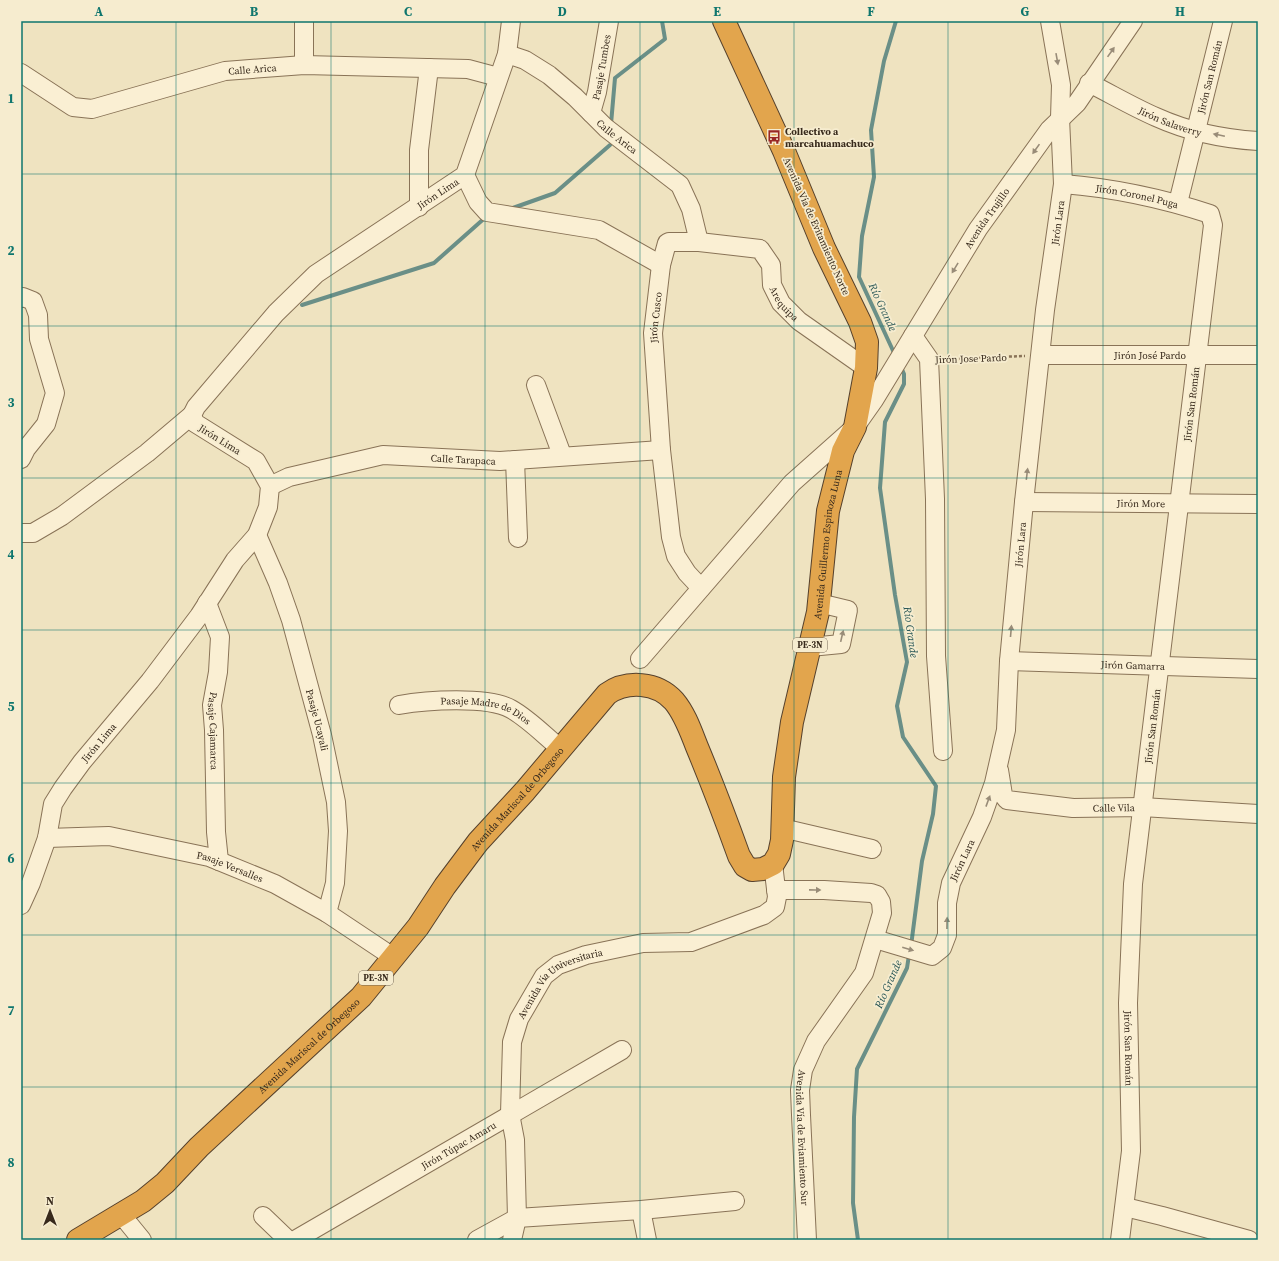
<svg xmlns="http://www.w3.org/2000/svg" width="1279" height="1261" font-family="'Source Serif 4',serif">
<style>
.lines{fill:none;stroke-linecap:round;stroke-linejoin:round}
.stream{stroke:#6a8f87;stroke-width:4}
.minor-casing{stroke:#897357;stroke-width:20}
.highway-casing{stroke:#56412c;stroke-width:24}
.path{stroke:#897357;stroke-width:2.5;stroke-dasharray:3 2;stroke-linecap:butt}
.minor{stroke:#faefd3;stroke-width:18}
.highway{stroke:#e2a54d;stroke-width:22}
.oneway{fill:#998c78}
.grid{fill:none;stroke:#0f766e;stroke-width:1;stroke-opacity:0.55}
.labels{text-anchor:middle;stroke-width:3.5;stroke-linejoin:round;paint-order:stroke}
.shield{fill:#f6eccf;stroke:#716452;stroke-width:1}
.shield-label{font-size:9px;font-weight:bold;fill:#382a1c}
.street-label{font-size:10px;fill:#382a1c;stroke:#f6eccf}
.poi-label{font-size:10px;font-weight:bold;fill:#382a1c;stroke:#f6eccf;text-anchor:start}
.water-label{font-size:11px;font-style:italic;fill:#2b5857;stroke:#f6eccf}
.neatline{fill:none;stroke:#0f766e;stroke-width:1.5}
.grid-label{font-size:13px;text-anchor:middle;font-weight:bold;fill:#0f766e}
</style>
<rect width="100%" height="100%" fill="#efe3c0"/>
<g class="lines">
<g class="stream">
<polyline points="611,124 615,78 665,39 662,21"/>
<polyline points="510,209 555,193 610,145"/>
<polyline points="302,305 434,263 487,216"/>
<polyline points="895,355 859,277 862,236 874,177 871,130 884,61 896,21"/>
<polyline points="901,367 904,374 904,384 885,422 880,488 895,595 907,662 897,706 903,737 936,786 933,814 922,861 911,946"/>
<polyline points="858,1240 853,1203 854,1117 857,1069 907,968 909,955"/>
</g>
<defs>
<g id="minor">
<path id="s1" d="M507 54 525 60 549 75 575 97 606 128 680 185 691 209 699 242"/>
<polyline points="304,65 304,21"/>
<path id="s2" d="M21 73 73 107 92 109 225 71 304 65 468 69 498 77"/>
<path id="s3" d="M1089 83C1111 94 1133 107 1156 117 1187 131 1224 139 1258 141"/>
<path id="s4" d="M591 113 597 92 609 21"/>
<polyline points="465,175 478,202 487,212 599,230 661,265"/>
<path id="s5" d="M1063 184C1114 188 1161 198 1210 214L1213 225 1133 884 1128 1003 1131 1151 1120 1240"/>
<path id="s6" d="M1178 203 1223 21"/>
<polyline points="419,207 419,150 429,68"/>
<polyline points="21,298 23,297 33,301 38,315 39,339 55,393 46,424 26,449 21,459"/>
<polyline points="913,336 929,359 935,499 936,656 943,751"/>
<path id="s7" d="M1041 355H1258"/>
<polyline points="536,385 562,455"/>
<polyline points="515,460 518,538"/>
<path id="s8" d="M270 486 289 477 383 455 500 461 661 450"/>
<path id="s9" d="M1024 502 1258 504"/>
<polyline points="21,533 33,533 62,516 147,453 192,415"/>
<path id="s10" d="M257 535 278 583 291 620 322 735 336 802 338 831 335 883 327 913"/>
<path id="s11" d="M701 588 687 573 676 556 671 537 661 450 653 333 661 265 667 243 669 242H699L760 249 771 265 772 285 781 303 799 321 866 368"/>
<path id="s12" d="M207 603 220 637 218 672 212 705 214 730 216 832 219 861"/>
<polyline points="810,647 841,644 848,610 819,603"/>
<path id="s13" d="M640 659 792 483 855 427 874 400 978 229 1049 130 1077 103 1133 21"/>
<path id="s14" d="M1009 661 1258 669"/>
<path id="s15" d="M399 705C426 700 488 696 511 709 529 719 545 736 561 749"/>
<path id="s16" d="M999 770 1003 795 1007 800 1073 808 1142 807 1258 814"/>
<polyline points="782,828 872,849"/>
<path id="s17" d="M47 838 109 836 209 857 275 884 327 913 393 957"/>
<path id="s18" d="M776 890H824L871 893 877 895 881 902 882 913 864 973 816 1041 803 1070 800 1090 801 1115 807 1240"/>
<path id="s19" d="M21 905 31 883 47 838 53 804 63 788 82 762 150 681 199 616 235 560 257 535 268 507 270 486 256 461 195 423 192 415 196 407 276 313 316 274 465 175 507 54 511 21"/>
<path id="s20" d="M875 939 932 956 942 948 947 935V903L951 883 982 817 994 783 1006 730 1009 661 1024 502 1045 310 1063 184 1060 118 1061 85 1050 21"/>
<polyline points="1125,1207 1162,1216 1249,1240"/>
<polyline points="641,1210 647,1240"/>
<polyline points="120,1213 142,1240"/>
<polyline points="263,1216 288,1240"/>
<path id="s21" d="M295 1240 622 1050"/>
<polyline points="477,1240 517,1218 641,1210 735,1201"/>
<path id="s22" d="M512 1240 517 1218 515 1140 510 1114 512 1042 519 1019 544 976 558 965 586 955 643 943 691 942 764 915 775 907 777 897 773 864"/>
</g>
<g id="highway">
<path id="s23" d="M78 1240 143 1201 165 1183 199 1147 361 997 418 927 445 886 478 842 525 791 607 694C627 680 657 682 674 701 685 714 691 732 697 747 712 783 726 820 739 856L745 866 752 870 763 869 773 864 779 854 782 840 784 777 792 722 818 612 828 511 843 451 855 427 866 368 867 342 860 322 824 248 784 151 724 21"/>
</g>
</defs>
<use href="#minor" class="minor-casing"/>
<use href="#highway" class="highway-casing"/>
<polyline class="path" points="944,359 1025,356"/>
<use href="#minor" class="minor"/>
<use href="#highway" class="highway"/>
</g>
<defs><path id="oneway-solid" d="M-6-.8H1V-3.2L6.5 0L1 3.2V.8H-6Z"/></defs>
<g class="oneway">
<use href="#oneway-solid" transform="translate(1111 52) rotate(-55)"/>
<use href="#oneway-solid" transform="translate(1057 59) rotate(80)"/>
<use href="#oneway-solid" transform="translate(1219 135) rotate(-168)"/>
<use href="#oneway-solid" transform="translate(1036 149) rotate(125)"/>
<use href="#oneway-solid" transform="translate(955 268) rotate(121)"/>
<use href="#oneway-solid" transform="translate(1027 474) rotate(-83)"/>
<use href="#oneway-solid" transform="translate(1011 631) rotate(-85)"/>
<use href="#oneway-solid" transform="translate(842 636) rotate(-77)"/>
<use href="#oneway-solid" transform="translate(988 801) rotate(-70)"/>
<use href="#oneway-solid" transform="translate(815 890) rotate(1)"/>
<use href="#oneway-solid" transform="translate(947 923) rotate(-89)"/>
<use href="#oneway-solid" transform="translate(908 949) rotate(16)"/>
</g>
<path class="grid" d="M176 21V1240M331 21V1240M485 21V1240M640 21V1240M794 21V1240M948 21V1240M1103 21V1240M21 174H1258M21 326H1258M21 478H1258M21 630H1258M21 783H1258M21 935H1258M21 1087H1258"/>
<defs>
<symbol id="bus-bare" viewBox="-9 -9 18 18"><path d="M-5-6H5V4H4V6H2V4H-2V6H-4V4H-5ZM-3.5-4V0h7V-4ZM-3.5 1.2v1.5H-2V1.2ZM2 1.2v1.5H3.5V1.2Z" fill="#992825" stroke="#f6eccf" stroke-width="2.5" paint-order="stroke"/></symbol>
</defs>
<g fill-rule="evenodd">
<use href="#bus-bare" x="764" y="127" width="20" height="20"/>
</g>
<g class="labels">
<g class="shield">
<rect x="793" y="638" width="34" height="14" rx="3"/>
<rect x="359" y="971" width="34" height="14" rx="3"/>
</g>
<g class="shield-label">
<text x="810" y="648">PE-3N</text>
<text x="376" y="981">PE-3N</text>
</g>
<g class="street-label">
<text dy="4" stroke="none"><textPath href="#s4" startOffset="47">Pasaje Tumbes</textPath></text>
<text dy="4" stroke="none"><textPath href="#s2" startOffset="247">Calle Arica</textPath></text>
<text dy="4" stroke="none"><textPath href="#s6" startOffset="130">Jirón San Román</textPath></text>
<text dy="4" stroke="none"><textPath href="#s3" startOffset="90">Jirón Salaverry</textPath></text>
<text dy="4" stroke="none"><textPath href="#s1" startOffset="139">Calle Arica</textPath></text>
<text dy="4" stroke="none"><textPath href="#s19" startOffset="939">Jirón Lima</textPath></text>
<text dy="4" stroke="none"><textPath href="#s5" startOffset="75">Jirón Coronel Puga</textPath></text>
<text dy="4" stroke="none"><textPath href="#s13" startOffset="564">Avenida Trujillo</textPath></text>
<text dy="4" stroke="none"><textPath href="#s20" startOffset="812">Jirón Lara</textPath></text>
<text transform="translate(817 226) rotate(66)" y="4">Avenida Vía de Evitamiento Norte</text>
<text dy="4" stroke="none"><textPath href="#s11" startOffset="512">Arequipa</textPath></text>
<text dy="4" stroke="none"><textPath href="#s11" startOffset="281">Jirón Cusco</textPath></text>
<text dy="4" stroke="none"><textPath href="#s7" startOffset="109">Jirón José Pardo</textPath></text>
<text transform="translate(971 358) rotate(-2)" y="4">Jirón Jose Pardo</text>
<text transform="translate(1191 404) rotate(-83)" y="4">Jirón San Román</text>
<text transform="translate(220 439) rotate(32)" y="4">Jirón Lima</text>
<text dy="4" stroke="none"><textPath href="#s8" startOffset="198">Calle Tarapaca</textPath></text>
<text dy="4" stroke="none"><textPath href="#s9" startOffset="117">Jirón More</textPath></text>
<text dy="4" stroke="none"><textPath href="#s20" startOffset="488">Jirón Lara</textPath></text>
<text dy="4" stroke="none"><textPath href="#s23" startOffset="1375">Avenida Guillermo Espinoza Luna</textPath></text>
<text dy="4" stroke="none"><textPath href="#s14" startOffset="124">Jirón Gamarra</textPath></text>
<text dy="4" stroke="none"><textPath href="#s15" startOffset="89">Pasaje Madre de Dios</textPath></text>
<text dy="4" stroke="none"><textPath href="#s10" startOffset="195">Pasaje Ucayali</textPath></text>
<text transform="translate(1152 726) rotate(-83)" y="4">Jirón San Román</text>
<text dy="4" stroke="none"><textPath href="#s12" startOffset="131">Pasaje Cajamarca</textPath></text>
<text dy="4" stroke="none"><textPath href="#s19" startOffset="183">Jirón Lima</textPath></text>
<text dy="4" stroke="none"><textPath href="#s23" startOffset="627">Avenida Mariscal de Orbegoso</textPath></text>
<text dy="4" stroke="none"><textPath href="#s16" startOffset="139">Calle Vila</textPath></text>
<text dy="4" stroke="none"><textPath href="#s20" startOffset="164">Jirón Lara</textPath></text>
<text dy="4" stroke="none"><textPath href="#s17" startOffset="187">Pasaje Versalles</textPath></text>
<text dy="4" stroke="none"><textPath href="#s22" startOffset="281">Avenida Vía Universitaria</textPath></text>
<text dy="4" stroke="none"><textPath href="#s23" startOffset="303">Avenida Mariscal de Orbegoso</textPath></text>
<text dy="4" stroke="none"><textPath href="#s5" startOffset="990">Jirón San Román</textPath></text>
<text dy="4" stroke="none"><textPath href="#s18" startOffset="366">Avenida Vía de Eviamiento Sur</textPath></text>
<text dy="4" stroke="none"><textPath href="#s21" startOffset="189">Jirón Túpac Amaru</textPath></text>
</g>
<g class="poi-label">
<text x="785" y="135">Collectivo a<tspan x="785" dy="12">marcahuamachuco</tspan></text>
</g>
<g class="water-label">
<text transform="translate(883 307) rotate(65)" y="4">Río Grande</text>
<text transform="translate(911 632) rotate(82)" y="4">Río Grande</text>
<text transform="translate(888 984) rotate(-66)" y="4">Río Grande</text>
</g>
</g>
<rect width="1279" height="1261" fill="none" stroke="#f6eccf" stroke-width="44"/>
<g transform="translate(50 1211)" stroke="#f6eccf" stroke-width="3" paint-order="stroke">
<path d="M0-3L7 15L0 10L-7 15Z" fill="#382a1c"/>
<text y="-6" font-size="11" font-weight="bold" text-anchor="middle" fill="#382a1c">N</text>
</g>
<rect x="22" y="22" width="1235" height="1217" class="neatline"/>
<g class="grid-label">
<text x="99" y="16">A</text>
<text x="254" y="16">B</text>
<text x="408" y="16">C</text>
<text x="562" y="16">D</text>
<text x="717" y="16">E</text>
<text x="871" y="16">F</text>
<text x="1025" y="16">G</text>
<text x="1180" y="16">H</text>
<text x="11" y="103">1</text>
<text x="11" y="255">2</text>
<text x="11" y="407">3</text>
<text x="11" y="559">4</text>
<text x="11" y="711">5</text>
<text x="11" y="863">6</text>
<text x="11" y="1015">7</text>
<text x="11" y="1167">8</text>
</g>
</svg>
